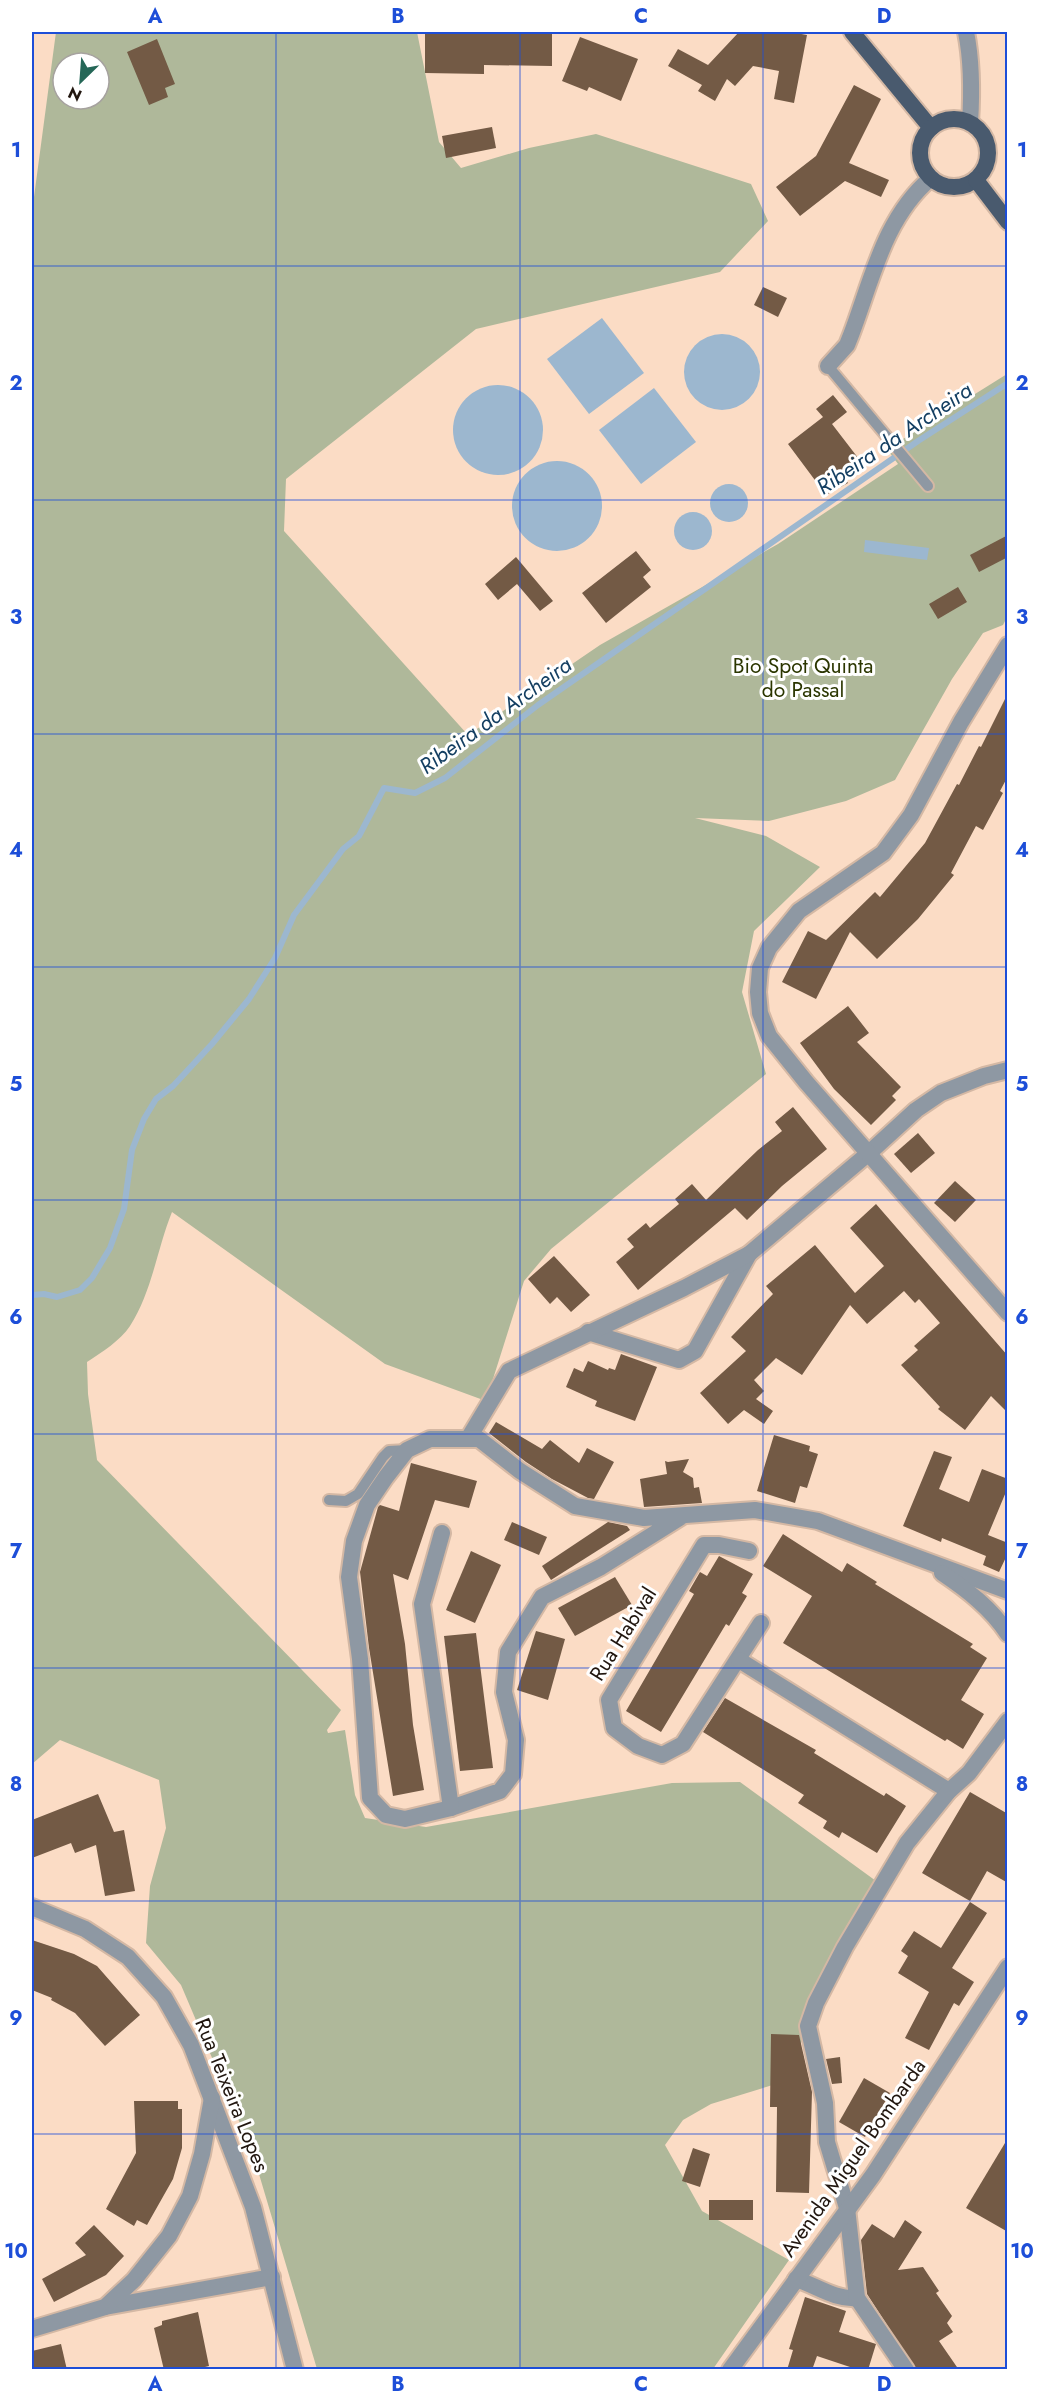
<svg xmlns="http://www.w3.org/2000/svg" width="1039" height="2401" font-family="Jost,sans-serif">
<style>
.green{fill:#afb89a;fill-rule:evenodd}
.water{fill:#9cb7cf}
.lines{fill:none;stroke-linecap:round;stroke-linejoin:round}
.stream{stroke:#9cb7cf;stroke-width:6}
.building{fill:#735a45}
.service-casing{stroke:#d4b8a4;stroke-width:14}
.minor-casing{stroke:#d4b8a4;stroke-width:20}
.tertiary-casing{stroke:#d4b8a4;stroke-width:20}
.primary-casing{stroke:#d4b8a4;stroke-width:20}
.service{stroke:#8e98a3;stroke-width:10}
.minor{stroke:#8e98a3;stroke-width:16}
.tertiary{stroke:#8e98a3;stroke-width:16}
.primary{stroke:#495a6e;stroke-width:16}
.grid{fill:none;stroke:#1d4ed8;stroke-width:1.5;stroke-opacity:0.55}
.labels{text-anchor:middle;stroke-width:6;stroke-linejoin:round;paint-order:stroke}
.park-label{font-size:21px;fill:#2b3600;stroke:#fff}
.street-label{font-size:21px;fill:#21160f;stroke:#fff}
.water-label{font-size:22px;font-style:italic;fill:#143f62;stroke:#fff}
.neatline{fill:none;stroke:#1d4ed8;stroke-width:2}
.grid-label{font-size:20px;text-anchor:middle;font-weight:bold;fill:#1d4ed8}
</style>
<rect width="100%" height="100%" fill="#fbdcc5"/>
<path class="green" d="M56 32H417L439 142 461 168 529 148 596 134 751 184 768 221 720 272 476 329 286 479 284 531 468 735 600 645 778 544 898 464 887 449 1007 374V617L1003 625 983 633 952 679 895 780 846 801 769 821 695 818 766 836 820 867 754 931 742 992 766 1074 551 1249 524 1281 486 1401 385 1364 172 1212C157 1249 152 1292 130 1326 120 1341 102 1352 87 1362L88 1394 97 1460 341 1710 327 1730 328 1733 345 1730 355 1795 365 1818 426 1827 672 1783 740 1782 876 1881 794 2058 779 2083 711 2104 683 2120 665 2145 702 2211 789 2260 713 2369H317L253 2154 181 1985 146 1943 150 1886 166 1828 159 1780 60 1740 32 1764V212ZM63 63H99V99H63Z"/>
<g class="water">
<polygon points="602,318 644,373 589,414 547,359"/>
<circle cx="722" cy="372" r="38"/>
<circle cx="498" cy="430" r="45"/>
<polygon points="654,388 696,442 641,484 599,430"/>
<circle cx="557" cy="506" r="45"/>
<circle cx="729" cy="503" r="19"/>
<circle cx="693" cy="531" r="19"/>
<polygon points="865,540 929,548 927,560 864,552"/>
</g>
<g class="lines">
<polyline class="stream" points="32,1295 44,1294 57,1297 80,1290 92,1278 110,1248 124,1209 132,1150 144,1119 156,1099 173,1086 212,1044 249,999 275,958 294,915 343,849 359,836 384,788 415,793 445,778 538,705 918,441 1008,383"/>
</g>
<g class="building">
<polygon points="425,32 552,32 552,66 484,65 484,74 425,73"/>
<polygon points="739,32 790,32 807,35 794,103 774,99 779,71 753,66 735,86 727,79 715,101 698,91 702,85 668,66 678,49 708,65"/>
<polygon points="580,37 638,59 621,101 589,87 587,91 562,81"/>
<polygon points="157,39 175,84 165,88 168,97 149,105 127,52"/>
<polygon points="854,85 881,99 849,163 889,180 881,197 845,181 800,216 776,187 816,156"/>
<polygon points="492,127 496,148 446,158 442,136"/>
<polygon points="763,287 787,298 778,317 754,305"/>
<polygon points="833,395 847,412 832,424 862,463 843,477 848,483 826,495 788,444 823,417 816,409"/>
<polygon points="1008,535 1008,557 979,572 970,555"/>
<polygon points="636,551 651,570 643,577 651,587 606,623 582,593"/>
<polygon points="516,557 553,601 540,611 517,584 498,600 485,584"/>
<polygon points="958,587 967,602 938,619 929,604"/>
<polygon points="1008,693 1008,776 1000,791 1003,793 983,830 976,826 951,873 954,875 918,919 877,959 850,932 816,999 782,982 808,931 826,940 875,892 880,897 925,843 957,784 959,785 979,746 981,747"/>
<polygon points="848,1006 869,1033 857,1042 901,1087 892,1096 896,1100 871,1125 834,1089 800,1043"/>
<polygon points="793,1107 827,1149 782,1186 747,1220 735,1208 638,1290 616,1262 634,1247 627,1239 646,1223 650,1228 679,1204 675,1199 692,1184 706,1200 758,1150 782,1131 775,1122"/>
<polygon points="918,1133 935,1153 911,1173 894,1154"/>
<polygon points="955,1181 976,1200 955,1222 934,1203"/>
<polygon points="876,1204 1008,1356 1008,1413 991,1396 965,1430 938,1409 940,1407 901,1365 918,1350 914,1346 940,1323 919,1299 915,1303 904,1291 867,1324 850,1305 802,1375 776,1358 754,1380 764,1391 756,1399 773,1411 764,1424 744,1410 728,1424 700,1393 746,1351 731,1337 773,1294 766,1286 815,1245 855,1293 884,1266 850,1228"/>
<polygon points="554,1256 590,1295 571,1312 557,1297 550,1304 528,1279"/>
<polygon points="621,1354 657,1367 635,1421 595,1406 597,1401 566,1387 574,1368 583,1372 588,1361 608,1370 609,1368 615,1370"/>
<polygon points="496,1422 542,1449 550,1440 579,1463 587,1448 614,1462 594,1499 588,1498 552,1479 526,1462 489,1433"/>
<polygon points="774,1435 810,1446 809,1451 818,1454 807,1488 800,1486 795,1503 757,1491"/>
<polygon points="934,1451 952,1457 939,1489 969,1502 982,1469 1008,1479 1008,1487 988,1535 1008,1543 1008,1553 999,1572 983,1565 986,1556 942,1538 941,1542 903,1526"/>
<polygon points="689,1459 683,1472 693,1478 694,1488 699,1487 702,1503 644,1507 640,1479 667,1474 665,1461 668,1462"/>
<polygon points="411,1463 477,1481 469,1508 435,1500 408,1580 393,1574 405,1644 413,1725 424,1790 393,1796 369,1648 360,1572 378,1507 380,1505 399,1511"/>
<polygon points="512,1522 547,1537 539,1555 504,1540"/>
<polygon points="608,1522 627,1526 630,1530 551,1580 542,1566"/>
<polygon points="783,1534 842,1572 847,1563 877,1582 875,1584 973,1644 970,1647 987,1658 961,1700 984,1714 963,1749 947,1739 945,1741 783,1643 812,1596 763,1566"/>
<polygon points="471,1551 501,1565 475,1623 446,1610"/>
<polygon points="719,1556 753,1574 742,1593 747,1596 729,1626 726,1624 661,1732 626,1711 694,1594 689,1591 700,1572 707,1576"/>
<polygon points="615,1577 632,1605 575,1636 558,1608"/>
<polygon points="536,1631 565,1639 548,1700 517,1690"/>
<polygon points="476,1633 493,1768 460,1771 444,1636"/>
<polygon points="725,1698 816,1750 814,1753 884,1796 886,1793 906,1806 877,1853 842,1832 839,1838 823,1828 827,1821 798,1803 804,1795 703,1732"/>
<polygon points="970,1792 1008,1814 1008,1883 987,1871 970,1901 922,1873"/>
<polygon points="98,1794 114,1832 124,1830 135,1891 105,1896 96,1845 75,1853 71,1843 32,1858 32,1820"/>
<polygon points="970,1902 987,1913 952,1968 974,1982 959,2006 954,2003 929,2050 905,2038 929,1992 898,1973 908,1956 901,1951 914,1931 941,1948"/>
<polygon points="32,1940 74,1954 97,1966 140,2015 105,2046 75,2013 51,2000 52,1998 32,1990"/>
<polygon points="771,2034 799,2035 812,2092 809,2193 776,2192 777,2107 770,2107"/>
<polygon points="840,2057 842,2083 832,2084 826,2059"/>
<polygon points="864,2078 890,2093 865,2137 839,2122"/>
<polygon points="134,2101 178,2101 178,2109 182,2109 182,2148 173,2179 147,2225 137,2220 134,2226 106,2209 136,2153"/>
<polygon points="1008,2138 1008,2232 966,2208"/>
<polygon points="693,2148 710,2154 700,2187 682,2181"/>
<rect x="709" y="2200" width="44" height="20"/>
<polygon points="905,2220 922,2232 898,2270 923,2267 939,2291 936,2293 952,2316 947,2323 953,2332 939,2341 959,2370 916,2370 867,2294 861,2240 872,2224 894,2238"/>
<polygon points="94,2225 124,2256 106,2275 54,2302 42,2279 86,2255 75,2243"/>
<polygon points="805,2297 846,2311 839,2332 876,2344 868,2370 859,2370 817,2356 812,2370 787,2370 793,2350 789,2349"/>
<polygon points="198,2312 209,2366 193,2370 164,2370 154,2328 162,2325 162,2321"/>
<polygon points="61,2344 67,2370 32,2370 32,2351"/>
</g>
<g class="lines">
<defs>
<g id="service">
<polyline points="828,366 928,486"/>
<polyline points="329,1500 346,1501 358,1494 383,1457 389,1451 407,1450"/>
</g>
<g id="minor">
<path d="M966 32C972 62 972 92 970 123"/>
<path d="M828 366 847 345 851 335C872 280 884 218 931 178"/>
<polyline points="588,1332 679,1360 695,1351 749,1254"/>
<polyline points="468,1439 509,1371 684,1288 749,1254 869,1153 916,1110 941,1093 984,1076 1008,1070"/>
<polyline points="681,1517 601,1567 542,1597 508,1652 504,1692 516,1740 513,1774 500,1791 451,1808 405,1819 386,1815 370,1798 360,1659 349,1577 354,1541 367,1505 386,1477 407,1450 430,1439 479,1439 520,1471 575,1506 644,1518 755,1510 818,1521 1008,1591"/>
<polyline points="442,1533 422,1604 451,1808"/>
<polyline points="749,1551 719,1545 704,1545 609,1700 614,1728 638,1746 662,1755 683,1744 761,1623"/>
<path d="M942 1573C967 1590 991 1608 1008 1634"/>
<polyline points="739,1660 949,1791"/>
<polyline points="32,1907 85,1929 128,1957 164,1997 191,2045 253,2207 295,2370"/>
<path d="M796 2279C817 2286 835 2300 857 2298"/>
<polyline points="105,2307 272,2277"/>
<polyline points="32,2329 105,2307 134,2280 169,2236 190,2196 202,2154 212,2098"/>
<polyline points="906,2370 857,2298 847,2208 827,2142 825,2103 808,2026 816,2003 845,1947 907,1843 949,1791 969,1773 1008,1721"/>
</g>
<g id="tertiary">
<polyline points="1008,645 961,722 911,815 883,853 799,911 769,948 760,968 758,992 760,1013 769,1036 806,1082 1008,1313"/>
<polyline points="730,2370 873,2175 1008,1967"/>
</g>
<g id="primary">
<polyline points="852,32 931,128"/>
<circle cx="954" cy="153" r="34"/>
<polyline points="976,180 1008,222"/>
</g>
</defs>
<use href="#service" class="service-casing"/>
<use href="#minor" class="minor-casing"/>
<use href="#tertiary" class="tertiary-casing"/>
<use href="#primary" class="primary-casing"/>
<use href="#service" class="service"/>
<use href="#minor" class="minor"/>
<use href="#tertiary" class="tertiary"/>
<use href="#primary" class="primary"/>
</g>
<path class="grid" d="M276 32V2370M520 32V2370M763 32V2370M32 266H1008M32 500H1008M32 734H1008M32 967H1008M32 1200H1008M32 1434H1008M32 1668H1008M32 1901H1008M32 2134H1008"/>
<g class="labels">
<g class="park-label">
<text x="803" y="673">Bio Spot Quinta<tspan x="803" dy="24">do Passal</tspan></text>
</g>
<g class="street-label">
<text transform="translate(623 1634) rotate(-58)" y="7">Rua Habival</text>
<text transform="translate(232 2095) rotate(68)" y="7">Rua Teixeira Lopes</text>
<text transform="translate(853 2158) rotate(-55)" y="7">Avenida Miguel Bombarda</text>
</g>
<g class="water-label">
<text transform="translate(894 438) rotate(-34)" y="8">Ribeira da Archeira</text>
<text transform="translate(495 715) rotate(-36)" y="8">Ribeira da Archeira</text>
</g>
</g>
<rect width="1039" height="2401" fill="none" stroke="#ffffff" stroke-width="66"/>
<g transform="translate(81 81) rotate(205)"><circle r="28" fill="#ffffff" stroke="#a6a29f" stroke-width="1.5"/>
<path d="M0-4.5L10 22L0 15L-10 22Z" fill="#256757"/>
<text y="-9" font-size="16" font-weight="bold" text-anchor="middle" fill="#21160f">N</text>
</g>
<rect x="33" y="33" width="973" height="2335" class="neatline"/>
<g class="grid-label">
<text x="155" y="23">A</text>
<text x="398" y="23">B</text>
<text x="641" y="23">C</text>
<text x="884" y="23">D</text>
<text x="16" y="157">1</text>
<text x="1022" y="157">1</text>
<text x="16" y="390">2</text>
<text x="1022" y="390">2</text>
<text x="16" y="624">3</text>
<text x="1022" y="624">3</text>
<text x="16" y="857">4</text>
<text x="1022" y="857">4</text>
<text x="16" y="1091">5</text>
<text x="1022" y="1091">5</text>
<text x="16" y="1324">6</text>
<text x="1022" y="1324">6</text>
<text x="16" y="1558">7</text>
<text x="1022" y="1558">7</text>
<text x="16" y="1791">8</text>
<text x="1022" y="1791">8</text>
<text x="16" y="2025">9</text>
<text x="1022" y="2025">9</text>
<text x="16" y="2258">10</text>
<text x="1022" y="2258">10</text>
<text x="155" y="2391">A</text>
<text x="398" y="2391">B</text>
<text x="641" y="2391">C</text>
<text x="884" y="2391">D</text>
</g>
</svg>
